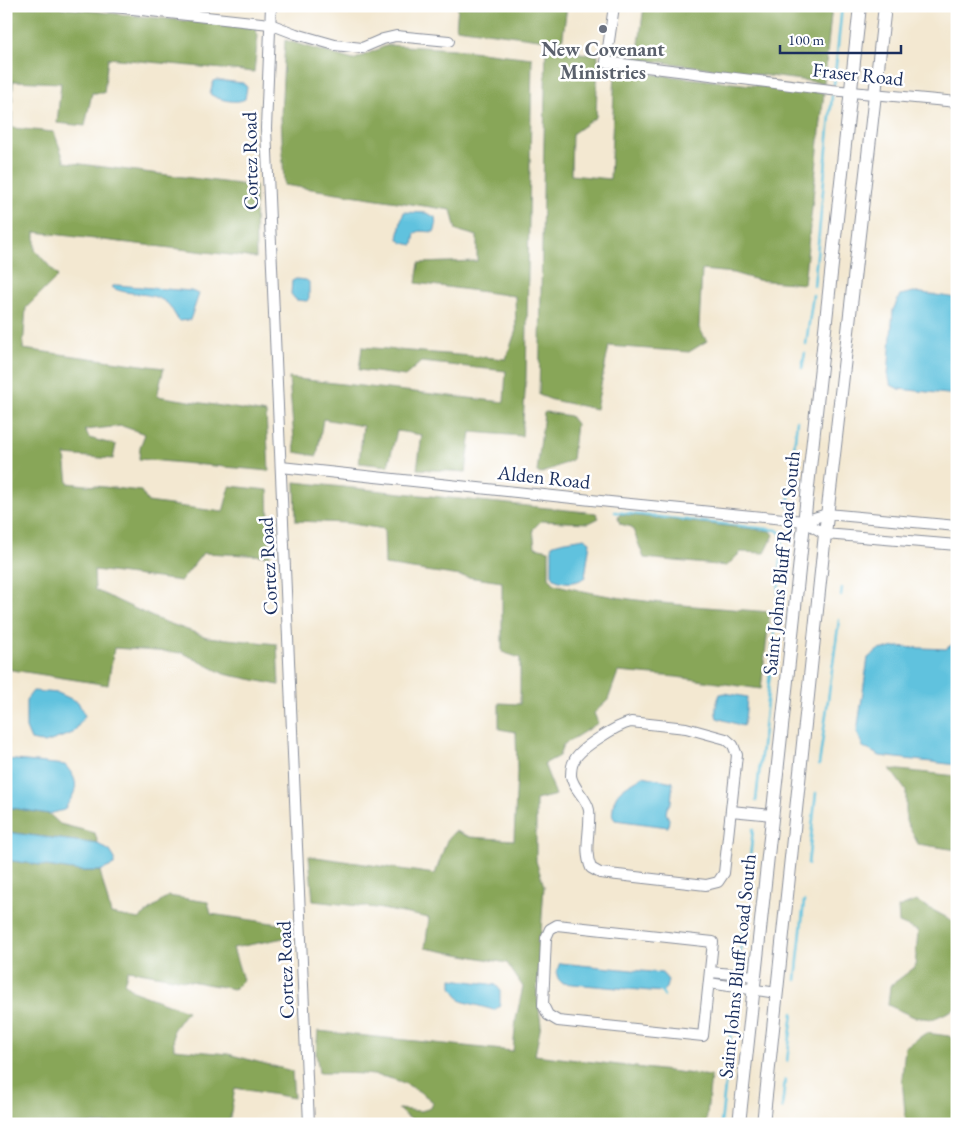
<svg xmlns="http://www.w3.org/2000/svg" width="963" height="1130" font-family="'EB Garamond',serif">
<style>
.forest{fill:#88a659;stroke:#526a5c}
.water{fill:#60c2de;stroke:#3e789e}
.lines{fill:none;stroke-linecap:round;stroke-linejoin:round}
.stream{stroke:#60c2de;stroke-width:2.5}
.minor-casing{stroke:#878c98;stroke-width:12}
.major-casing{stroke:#878c98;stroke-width:14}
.minor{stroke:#fff;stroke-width:10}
.major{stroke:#fff;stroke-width:12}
.worship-dot{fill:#6b7280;stroke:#fff;stroke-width:2}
.labels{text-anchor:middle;stroke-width:5;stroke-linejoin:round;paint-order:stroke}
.worship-label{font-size:20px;font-weight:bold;fill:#5b616d;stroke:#fff}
.street-label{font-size:20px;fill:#1b2f5e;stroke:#fff}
</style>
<rect width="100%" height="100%" fill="#fff"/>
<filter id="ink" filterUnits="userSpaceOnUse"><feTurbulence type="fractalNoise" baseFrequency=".02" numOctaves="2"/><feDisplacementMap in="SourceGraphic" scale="10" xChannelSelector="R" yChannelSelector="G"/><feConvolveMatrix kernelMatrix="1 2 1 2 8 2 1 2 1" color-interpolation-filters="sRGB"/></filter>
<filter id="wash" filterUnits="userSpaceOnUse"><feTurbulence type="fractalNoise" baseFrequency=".0096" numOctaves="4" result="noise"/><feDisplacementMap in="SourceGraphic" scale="20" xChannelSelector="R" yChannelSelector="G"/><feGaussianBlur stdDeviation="1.12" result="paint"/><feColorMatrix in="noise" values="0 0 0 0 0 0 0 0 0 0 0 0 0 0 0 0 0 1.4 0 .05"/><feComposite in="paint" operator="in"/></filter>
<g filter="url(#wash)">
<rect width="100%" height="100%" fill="#f3e8d1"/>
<g class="forest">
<polygon points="6,6 43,6 255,28 258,36 254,72 108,58 104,93 92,93 85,126 57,123 61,83 13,81 12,128 54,132 65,162 255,186 256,258 35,232 35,250 58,276 26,308 23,349 164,368 157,396 266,413 269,471 139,459 140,447 145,434 122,426 85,430 89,438 116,445 113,459 65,455 68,483 141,491 148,502 223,512 230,486 268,490 270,556 203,553 181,581 94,570 95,590 157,619 207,637 277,644 279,685 224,674 183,653 114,648 108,685 6,669"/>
<polygon points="458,6 567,6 561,51 598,55 596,117 572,134 571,175 610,179 615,70 824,93 804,284 757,280 733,273 702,270 699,328 707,341 689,352 609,346 596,409 552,400 539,395 546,40 456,28"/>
<polygon points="644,6 832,6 824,83 637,59"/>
<polygon points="285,40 353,60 388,45 454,49 532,58 526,379 522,436 471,432 466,472 417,469 422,435 397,431 388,466 359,463 363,426 323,419 317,456 295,452 289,378 504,402 506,371 421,362 405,376 359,370 362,347 506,359 516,330 515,296 416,283 419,263 477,261 477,236 456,230 451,210 284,185 281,116"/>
<polygon points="546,412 570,416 576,424 572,460 540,474 537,472 544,413"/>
<path d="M295 482 596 513 599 518 589 523 541 521 533 529 535 547 549 550V577L554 584C624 603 698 606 770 612L761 689 676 677 618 672 608 700 594 713 598 723 563 745 559 756 544 764 556 795 536 800V861L544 886 537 993 541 1025 535 1055 711 1076 706 1124H420L406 1116 398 1109 421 1111 431 1108 433 1102C396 1070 364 1074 319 1073L316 1053 318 1031 513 1051 516 1019 523 987 507 963 425 948 429 918 377 908 313 901 309 856 435 874 447 840 455 831 470 837 514 840 517 771 516 732 499 729V703L520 704V658L502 652V582L385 565 384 529 346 523 296 521Z"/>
<polygon points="620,514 771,531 774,535 765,553 741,552 727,566 644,558 632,527 620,524 618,518"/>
<polygon points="890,769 957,776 957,850 918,844 906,821 906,791"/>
<polygon points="6,807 49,814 60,824 95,833 98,844 6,832"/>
<polygon points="6,860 80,871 100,871 111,914 139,919 168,896 208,902 211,914 286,925 289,937 233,948 243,980 234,989 128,970 124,983 135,992 187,1011 173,1030 174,1049 228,1054 292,1071 294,1098 235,1088 229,1124 6,1124"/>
<polygon points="916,901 957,923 957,1008 933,1019 914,1017 888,1005 890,986 915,967 918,931 899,923 898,908"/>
<polygon points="926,1033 949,1036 957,1042 957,1103 954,1124 906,1124 902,1078 905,1047"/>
</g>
<g class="water">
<path d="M216 80 243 83 247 87 245 99C237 104 218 100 210 94L213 82Z"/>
<polygon points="404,212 426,213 435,217 436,226 434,232 420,231 415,233 413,245 403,243 398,239 401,221"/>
<polygon points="296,279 306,280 309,282 309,298 307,301 296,300 291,294 292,281"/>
<path d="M116 285 191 291 199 294 190 320 179 321C175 316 172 308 168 304 152 290 129 297 111 287Z"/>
<polygon points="914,292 957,298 957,395 899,389 891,385 888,376 893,310 900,295"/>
<path d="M584 538 590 542 585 577C577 584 565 583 556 580L552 575V545C559 541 576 540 584 538Z"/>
<polygon points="957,610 957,765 880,756 863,747 857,732 868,658 878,650 897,647 946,649 955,642"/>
<polygon points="33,691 58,693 78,702 85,716 73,733 45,743 31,740 26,728 26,700"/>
<path d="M725 693 747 697C746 705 746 720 743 726L717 718C714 710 717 701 720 694Z"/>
<path d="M6 759 65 765C82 784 76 791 64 810L49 814 6 807Z"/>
<path d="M643 776 673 782 671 802 667 808 666 813 669 819 668 827 615 820C612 816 612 814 613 809 614 789 628 786 643 776Z"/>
<polygon points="6,832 98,844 110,851 115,859 114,865 100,871 80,871 6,860"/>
<path d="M560 963 662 973 668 980 666 988 662 992 562 983C555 977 556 971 560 963Z"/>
<polygon points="452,979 496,985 500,990 500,1006 494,1010 461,1001 452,987"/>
</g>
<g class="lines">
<g class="stream">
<polyline points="834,84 842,6"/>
<polyline points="814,286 832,96"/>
<polyline points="806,344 813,295"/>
<polyline points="802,368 805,353"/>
<polyline points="788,507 797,420"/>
<polyline points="615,512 777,530 782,535"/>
<polyline points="778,594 783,532"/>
<polyline points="841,596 842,588"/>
<polyline points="819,765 839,620"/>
<polyline points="756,801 777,609"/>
<polyline points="808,864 816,793"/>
<polyline points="746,897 753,829"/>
<polyline points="739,966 745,907"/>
<polyline points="796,980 804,901"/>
<polyline points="662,992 664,996"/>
<polyline points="787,1061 793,1013"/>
<polyline points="782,1108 785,1080"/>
<polyline points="721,1124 734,1002"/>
</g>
</g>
</g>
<g filter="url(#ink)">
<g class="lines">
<defs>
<g id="minor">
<polyline points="105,6 270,24 296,34 335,45 362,48 383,39 396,36 449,41"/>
<polyline points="271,6 266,128 309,1124"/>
<polyline points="614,6 606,62 831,90 957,102"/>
<polyline points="281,467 610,502 804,521 827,514 957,526"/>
<polyline points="804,521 825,534 957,545"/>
<path d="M631 722 686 728 726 739 733 745 737 755 724 873 718 882 706 885 600 873 591 868C583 850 591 830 589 810 587 798 573 789 571 776 571 772 572 764 574 761 579 748 618 725 631 722Z"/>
<polyline points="731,811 772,815"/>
<polygon points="557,925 713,942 703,1036 558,1021 548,1015 543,1005 546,938 550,929"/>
<polyline points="710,972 755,976"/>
<polyline points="709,983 777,993"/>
</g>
<g id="major">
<polyline points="739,1124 860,6"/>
<polyline points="763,1124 825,534 885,6"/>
</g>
</defs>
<use href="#minor" class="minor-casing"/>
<use href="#major" class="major-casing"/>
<use href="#minor" class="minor"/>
<use href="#major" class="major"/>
</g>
</g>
<circle class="worship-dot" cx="603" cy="29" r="5"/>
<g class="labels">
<g class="worship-label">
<text x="603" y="56">New Covenant<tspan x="603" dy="23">Ministries</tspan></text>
</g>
<g class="street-label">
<text transform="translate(858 74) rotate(6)" y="7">Fraser Road</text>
<text transform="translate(250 161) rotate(-91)" y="7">Cortez Road</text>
<text transform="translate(544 477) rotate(6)" y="7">Alden Road</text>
<text transform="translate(781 563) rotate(-84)" y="7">Saint Johns Bluff Road South</text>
<text transform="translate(268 566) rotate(-93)" y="7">Cortez Road</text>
<text transform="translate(737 966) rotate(-84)" y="7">Saint Johns Bluff Road South</text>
<text transform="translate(285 970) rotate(-92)" y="7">Cortez Road</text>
</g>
</g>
<rect width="963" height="1130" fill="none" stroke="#fff" stroke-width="25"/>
<path d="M780 45v8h121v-8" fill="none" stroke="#1b2f5e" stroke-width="2.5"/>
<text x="788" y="45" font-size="15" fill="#1b2f5e" stroke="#ffffff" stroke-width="4" paint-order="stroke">100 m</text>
</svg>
